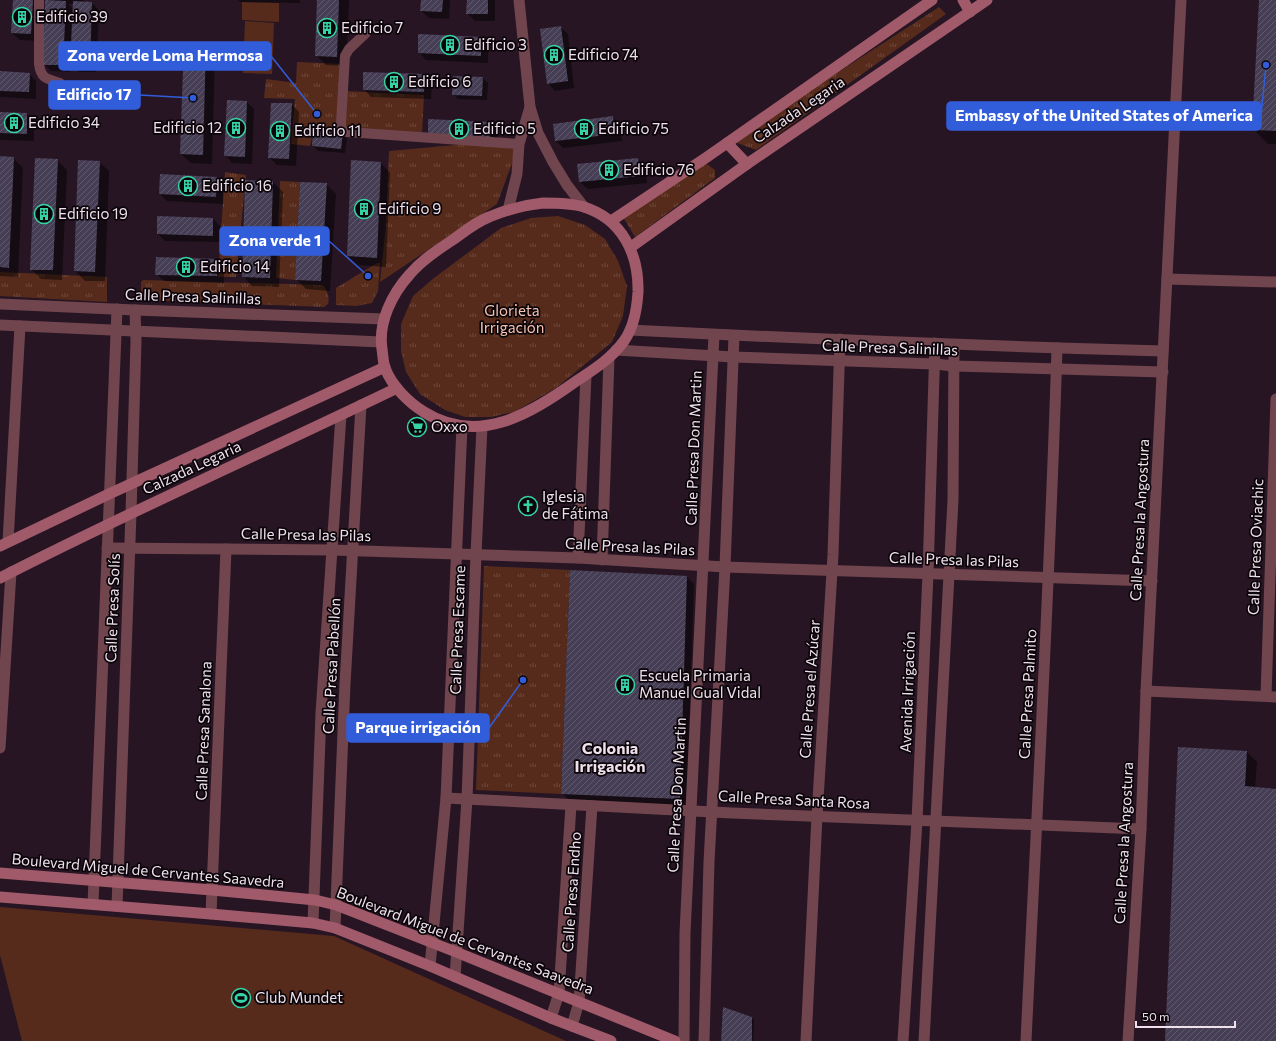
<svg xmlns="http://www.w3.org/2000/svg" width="1276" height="1041" font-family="Commissioner,sans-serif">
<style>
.grass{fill:#562b1b}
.park{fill:url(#park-tufts)}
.shadow{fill:#0007;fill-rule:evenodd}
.building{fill:url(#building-hatch)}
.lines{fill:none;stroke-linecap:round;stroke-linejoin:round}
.pedestrian{stroke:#71454d;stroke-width:10}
.minor{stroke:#71454d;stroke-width:11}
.secondary{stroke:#a15a69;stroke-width:11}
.labels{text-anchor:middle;stroke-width:3.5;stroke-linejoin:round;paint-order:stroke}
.poi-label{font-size:15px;fill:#eee1eb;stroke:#0b050a;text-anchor:start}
.street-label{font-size:15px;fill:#eee1eb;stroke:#0b050a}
.park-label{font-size:15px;fill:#f7c3b0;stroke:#0b050a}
.neighbourhood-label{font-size:16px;font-weight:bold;fill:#eee1eb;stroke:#0b050a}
.leader{fill:none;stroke:#325dda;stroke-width:1.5}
.callout-dot{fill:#325dda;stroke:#0b050a;stroke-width:1.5}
.callout{fill:#325dda;stroke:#325dda;stroke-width:1.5}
.callout-label{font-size:16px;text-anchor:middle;font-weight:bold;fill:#fff}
</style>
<defs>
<pattern id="park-tufts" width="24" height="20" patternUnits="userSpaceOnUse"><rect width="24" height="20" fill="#562b1b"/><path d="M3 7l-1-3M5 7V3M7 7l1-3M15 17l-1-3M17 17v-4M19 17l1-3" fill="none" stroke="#6f493c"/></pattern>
<pattern id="building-hatch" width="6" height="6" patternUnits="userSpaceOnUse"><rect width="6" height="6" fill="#463e55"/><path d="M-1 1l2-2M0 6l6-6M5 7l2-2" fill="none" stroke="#615a6e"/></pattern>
</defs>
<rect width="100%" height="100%" fill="#271524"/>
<g class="grass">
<polygon points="242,2 279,3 279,22 242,20"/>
<polygon points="245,21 274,23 272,74 243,73"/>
<polygon points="0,907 334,936 566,1041 22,1041 0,955"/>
</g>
<g class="park">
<polygon points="939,7 946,14 756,150 732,141"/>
<polygon points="297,62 342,64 339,130 314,129 310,146 291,144 295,99 264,98 266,79 296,83"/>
<polygon points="345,91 424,95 422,134 344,129"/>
<polygon points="521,139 497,204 380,282 386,223 389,151"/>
<polygon points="704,162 715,170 715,178 635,237 623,217"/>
<polygon points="225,172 246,175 236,277 218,277"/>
<polygon points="280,181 300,182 295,280 276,278"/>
<polygon points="558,216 585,225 605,239 618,261 627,286 623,316 612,342 556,388 514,412 491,417 465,417 445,410 420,394 406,372 401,351 401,324 413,296 434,278 501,228 531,218"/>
<polygon points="377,263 380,263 378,291 372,303 356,306 336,305 336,288"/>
<polygon points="0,272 107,277 107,302 0,296"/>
<path d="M143 280 323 285C327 290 330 298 328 304L324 307 146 300 141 298V282Z"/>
<polygon points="484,566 570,570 561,794 476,790"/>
</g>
<g class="shadow">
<polygon points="14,0 40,0 38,41 20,40 12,33"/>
<path d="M51 0H84V3H92L99 10 96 72H79L71 64 70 72 51 71 44 64 53 1ZM68 4H74V10Z"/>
<polygon points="238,0 300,0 300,3 240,2"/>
<polygon points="318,0 349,0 346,66 326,65 316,55"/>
<polygon points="422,0 450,0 449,19 429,18 421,11"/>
<polygon points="468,0 495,0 495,21 475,21 467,13"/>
<polygon points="1260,0 1276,0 1276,144 1268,144 1253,129"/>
<polygon points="560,27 568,34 574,88 555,91 548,83"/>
<polygon points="419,35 481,38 488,45 488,63 426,60 419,52"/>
<polygon points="206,44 215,53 212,164 191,163 181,154"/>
<polygon points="0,72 29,74 36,81 36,99 0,97"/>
<polygon points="425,75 432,82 431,99 371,97 364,89"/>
<polygon points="483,78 488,83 487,100 458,99 453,94"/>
<polygon points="247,102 254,109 252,164 232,163 225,155"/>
<polygon points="291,104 299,112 296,166 277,165 270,158"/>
<polygon points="0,113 27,114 34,121 34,141 0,140"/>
<polygon points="613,117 620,125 622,141 563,148 556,141"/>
<polygon points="490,123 498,130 497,146 436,143 429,136"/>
<polygon points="342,134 347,139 345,153 318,151 313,146"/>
<polygon points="0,157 13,158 23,168 18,277 0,276"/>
<polygon points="637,159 645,166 647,183 588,189 580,182"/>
<polygon points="57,160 67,170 62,280 41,279 31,269"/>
<polygon points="99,162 109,171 105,281 85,281 75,271"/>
<polygon points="381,163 390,173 386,267 358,265 348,256"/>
<polygon points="216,178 223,186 223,204 167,201 160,194"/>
<polygon points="273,182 283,192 279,287 252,286 243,276"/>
<polygon points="326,184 336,194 330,291 306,289 296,279"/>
<polygon points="213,219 220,226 220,242 165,241 158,234"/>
<polygon points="157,258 217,260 224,267 224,283 164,281 156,274"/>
<polygon points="687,577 694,584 687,805 570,801 563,794"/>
<polygon points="1247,752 1257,762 1255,788 1276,790 1276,1041 1166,1041"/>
<polygon points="752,1018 754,1020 753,1041 722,1041"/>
</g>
<g class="building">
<polygon points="13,0 33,0 31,34 11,33"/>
<polygon points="45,0 66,1 63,65 43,65"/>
<polygon points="317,0 339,0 337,57 315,56"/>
<polygon points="421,0 443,0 442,12 420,11"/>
<polygon points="467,0 488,0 488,14 466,14"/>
<polygon points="1259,0 1276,0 1276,131 1252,130"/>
<polygon points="73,1 92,2 90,66 70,65"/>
<polygon points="561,26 568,81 547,84 540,29"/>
<polygon points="418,34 481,37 481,56 418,53"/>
<polygon points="184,42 206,43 203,155 180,154"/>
<polygon points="0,71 30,73 29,92 0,91"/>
<polygon points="363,72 425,74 424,92 363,90"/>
<polygon points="453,76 483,77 482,96 452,95"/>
<polygon points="227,100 247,101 245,157 224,156"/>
<polygon points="271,103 292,103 289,159 268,158"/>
<polygon points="0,112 27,113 27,134 0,133"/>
<polygon points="613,116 615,134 555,141 553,124"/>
<polygon points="428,119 491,122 490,139 428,136"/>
<polygon points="313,131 343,133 341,149 312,146"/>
<polygon points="0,156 14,157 9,268 0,267"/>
<polygon points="35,158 58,159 53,270 30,270"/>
<polygon points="638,158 640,176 579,182 577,164"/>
<polygon points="78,160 100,161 95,272 74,271"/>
<polygon points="351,160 381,162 377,258 347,256"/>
<polygon points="160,174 217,177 216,197 159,194"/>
<polygon points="245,180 273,181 270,278 242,277"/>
<polygon points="300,182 327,183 321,281 295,280"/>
<polygon points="157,216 213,218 213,236 157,234"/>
<polygon points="156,257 217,259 217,276 155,275"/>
<polygon points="570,570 687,576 680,799 561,794"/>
<polygon points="1178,747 1247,751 1245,786 1276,789 1276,1041 1165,1041"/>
<polygon points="723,1007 752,1017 752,1041 721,1041"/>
</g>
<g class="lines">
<g class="pedestrian">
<path d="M39 0V64C41 79 47 79 60 83"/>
<polyline points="366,33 349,49 345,56 341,123 341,130 347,132 519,144"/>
</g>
<g class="minor">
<polyline points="519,0 530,107 538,133 553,162 567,185 584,207"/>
<polyline points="508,210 517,174 519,144 530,107"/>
<polyline points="1167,279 1276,282"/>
<polyline points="0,304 135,310 384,319"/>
<polyline points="0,325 381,342"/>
<path d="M630 330C808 339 986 346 1163 351"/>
<polyline points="616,350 733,357 935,364 954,366 1163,372"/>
<polyline points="8,542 20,326"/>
<polyline points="107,548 332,550 457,554 578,558 725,567 1152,581"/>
<polyline points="578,558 586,375"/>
<polyline points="602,560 609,358"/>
<polyline points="1146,691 1276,697"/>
<polyline points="1266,696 1276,399"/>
<polyline points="0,748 11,572"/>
<polyline points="446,798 732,813 1141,829"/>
<polyline points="93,904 117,309"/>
<polyline points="117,906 131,513 136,341 135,310"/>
<polyline points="211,914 226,549"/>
<polyline points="313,923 321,713 341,415"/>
<polyline points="335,928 345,684 361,405"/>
<polyline points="430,966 446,798 462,426"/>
<polyline points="455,977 467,799 476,554 482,427"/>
<polyline points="551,1018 559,993 571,805"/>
<polyline points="572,1026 579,1002 592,806"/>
<polyline points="684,1041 685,933 714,335"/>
<polyline points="704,1041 709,862 725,567 734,336"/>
<polyline points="806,1041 817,816 833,555 840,339"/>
<polyline points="903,1041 917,821 928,574 935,343"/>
<polyline points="924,1041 953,500 954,345"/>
<path d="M1026 1041C1037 810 1050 579 1057 348"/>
<polyline points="1128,1041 1141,829 1146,691 1181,0"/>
</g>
<g class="secondary">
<polyline points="963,0 970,12"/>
<polyline points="727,143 747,164"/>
<path d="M543 203C556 203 571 203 584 207 622 219 639 254 638 292 637 309 634 327 624 341 611 359 593 370 575 382 530 414 478 446 424 412 408 402 392 386 385 368 383 362 383 355 382 349 378 322 392 294 410 274 422 260 439 249 454 239 465 231 476 222 489 217 506 210 524 205 543 203Z"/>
<polyline points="611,221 707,157 932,0"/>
<polyline points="631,247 747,164 987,0"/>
<polyline points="0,546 109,494 385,367"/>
<path d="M0 578C130 511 265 452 397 388"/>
<polyline points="0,873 212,890 315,900 336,905 456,952 675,1041"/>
<polyline points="0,897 211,914 313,923 335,928 430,966 551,1018 611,1041"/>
</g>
</g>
<defs>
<symbol id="building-ring" viewBox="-11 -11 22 22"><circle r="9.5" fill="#0b050a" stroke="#35d4a7" stroke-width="1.5"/><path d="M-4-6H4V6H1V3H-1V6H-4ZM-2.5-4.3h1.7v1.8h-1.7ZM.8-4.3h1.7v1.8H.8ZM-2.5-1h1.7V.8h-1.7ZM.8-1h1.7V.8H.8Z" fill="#35d4a7"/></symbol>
<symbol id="supermarket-ring" viewBox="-11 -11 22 22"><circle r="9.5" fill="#0b050a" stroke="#35d4a7" stroke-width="1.5"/><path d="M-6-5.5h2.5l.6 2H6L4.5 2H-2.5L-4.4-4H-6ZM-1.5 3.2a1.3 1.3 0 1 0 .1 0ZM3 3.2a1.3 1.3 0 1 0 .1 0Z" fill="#35d4a7"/></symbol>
<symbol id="church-ring" viewBox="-11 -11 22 22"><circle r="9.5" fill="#0b050a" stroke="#35d4a7" stroke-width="1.5"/><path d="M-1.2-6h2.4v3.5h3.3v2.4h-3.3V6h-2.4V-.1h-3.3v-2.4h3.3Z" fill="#35d4a7"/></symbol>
<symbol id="stadium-ring" viewBox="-11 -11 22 22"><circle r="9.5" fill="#0b050a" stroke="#35d4a7" stroke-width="1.5"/><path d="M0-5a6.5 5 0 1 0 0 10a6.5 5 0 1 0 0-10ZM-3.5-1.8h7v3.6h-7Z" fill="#35d4a7"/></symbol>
</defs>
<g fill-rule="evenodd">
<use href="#building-ring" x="11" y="6" width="22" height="22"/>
<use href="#building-ring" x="316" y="17" width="22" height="22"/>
<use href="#building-ring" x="439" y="34" width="22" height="22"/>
<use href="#building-ring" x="543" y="44" width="22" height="22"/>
<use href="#building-ring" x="383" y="71" width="22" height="22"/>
<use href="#building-ring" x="3" y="112" width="22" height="22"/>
<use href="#building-ring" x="225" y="117" width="22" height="22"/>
<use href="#building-ring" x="448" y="118" width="22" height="22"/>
<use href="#building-ring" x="573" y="118" width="22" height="22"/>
<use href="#building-ring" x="269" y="120" width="22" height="22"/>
<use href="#building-ring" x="598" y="159" width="22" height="22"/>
<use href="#building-ring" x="177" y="175" width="22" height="22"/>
<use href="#building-ring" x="353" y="198" width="22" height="22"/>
<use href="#building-ring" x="33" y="203" width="22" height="22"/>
<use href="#building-ring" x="175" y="256" width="22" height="22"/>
<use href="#supermarket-ring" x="406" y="416" width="22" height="22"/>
<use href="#church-ring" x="517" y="495" width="22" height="22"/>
<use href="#building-ring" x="614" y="674" width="22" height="22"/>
<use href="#stadium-ring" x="230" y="987" width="22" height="22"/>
</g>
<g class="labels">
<g class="poi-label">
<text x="36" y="22">Edificio 39</text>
<text x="341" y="33">Edificio 7</text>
<text x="464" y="50">Edificio 3</text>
<text x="568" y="60">Edificio 74</text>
<text x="408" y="87">Edificio 6</text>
<text x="28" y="128">Edificio 34</text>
<text x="222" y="133" text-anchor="end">Edificio 12</text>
<text x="473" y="134">Edificio 5</text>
<text x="598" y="134">Edificio 75</text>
<text x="294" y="136">Edificio 11</text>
<text x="623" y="175">Edificio 76</text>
<text x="202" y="191">Edificio 16</text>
<text x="378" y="214">Edificio 9</text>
<text x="58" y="219">Edificio 19</text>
<text x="200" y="272">Edificio 14</text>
<text x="431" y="432">Oxxo</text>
<text x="542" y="502">Iglesia<tspan x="542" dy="17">de Fátima</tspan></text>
<text x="639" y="681">Escuela Primaria<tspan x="639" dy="17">Manuel Gual Vidal</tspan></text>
<text x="255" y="1003">Club Mundet</text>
</g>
<g class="street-label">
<text transform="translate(799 110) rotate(-34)" y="5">Calzada Legaria</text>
<text transform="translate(193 297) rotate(2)" y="5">Calle Presa Salinillas</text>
<text transform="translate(890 348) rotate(2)" y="5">Calle Presa Salinillas</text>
<text transform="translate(694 448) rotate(-88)" y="5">Calle Presa Don Martin</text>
<text transform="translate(192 468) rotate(-25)" y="5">Calzada Legaria</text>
<text transform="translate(1140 520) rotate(-87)" y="5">Calle Presa la Angostura</text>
<text transform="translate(306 535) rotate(1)" y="5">Calle Presa las Pilas</text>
<text transform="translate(630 547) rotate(3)" y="5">Calle Presa las Pilas</text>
<text transform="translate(1256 547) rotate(-88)" y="5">Calle Presa Oviachic</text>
<text transform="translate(954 560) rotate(2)" y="5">Calle Presa las Pilas</text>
<text transform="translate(113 608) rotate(-88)" y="5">Calle Presa Solís</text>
<text transform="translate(458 630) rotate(-88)" y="5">Calle Presa Escame</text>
<text transform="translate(332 666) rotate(-87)" y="5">Calle Presa Pabellón</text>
<text transform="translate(810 689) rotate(-86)" y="5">Calle Presa el Azúcar</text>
<text transform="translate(908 692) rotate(-88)" y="5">Avenida Irrigación</text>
<text transform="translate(1028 694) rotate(-87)" y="5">Calle Presa Palmito</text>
<text transform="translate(204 731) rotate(-88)" y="5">Calle Presa Sanalona</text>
<text transform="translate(677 795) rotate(-87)" y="5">Calle Presa Don Martin</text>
<text transform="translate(794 800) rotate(3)" y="5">Calle Presa Santa Rosa</text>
<text transform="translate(1124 843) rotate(-87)" y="5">Calle Presa la Angostura</text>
<text transform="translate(148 871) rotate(5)" y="5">Boulevard Miguel de Cervantes Saavedra</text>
<text transform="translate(572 892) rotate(-86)" y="5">Calle Presa Endho</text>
<text transform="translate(465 941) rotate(21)" y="5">Boulevard Miguel de Cervantes Saavedra</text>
</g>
<g class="park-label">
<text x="512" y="316">Glorieta<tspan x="512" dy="17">Irrigación</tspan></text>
</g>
<g class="neighbourhood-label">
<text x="610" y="754">Colonia<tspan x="610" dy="18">Irrigación</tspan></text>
</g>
</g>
<path class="leader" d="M317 114L271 56M193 98L140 95M1266 65L1261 116M368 276L329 241M523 680L489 728"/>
<g class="callout-dot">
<circle cx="317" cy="114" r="4"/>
<circle cx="193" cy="98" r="4"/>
<circle cx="1266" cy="65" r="4"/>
<circle cx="368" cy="276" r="4"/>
<circle cx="523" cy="680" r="4"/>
</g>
<g class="callout">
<rect x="59" y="42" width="212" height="28" rx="4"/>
<rect x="49" y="81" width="91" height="28" rx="4"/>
<rect x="947" y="102" width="314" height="28" rx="4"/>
<rect x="220" y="227" width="109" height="28" rx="4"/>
<rect x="347" y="714" width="142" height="28" rx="4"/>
</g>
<g class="callout-label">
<text x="165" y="61">Zona verde Loma Hermosa</text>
<text x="94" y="100">Edificio 17</text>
<text x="1104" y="121">Embassy of the United States of America</text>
<text x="275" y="246">Zona verde 1</text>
<text x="418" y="733">Parque irrigación</text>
</g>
<path d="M1136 1021v6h99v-6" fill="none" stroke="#eee1eb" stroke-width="2"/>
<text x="1142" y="1021" font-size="12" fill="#eee1eb" stroke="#0b050a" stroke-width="3" paint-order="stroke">50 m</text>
</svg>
